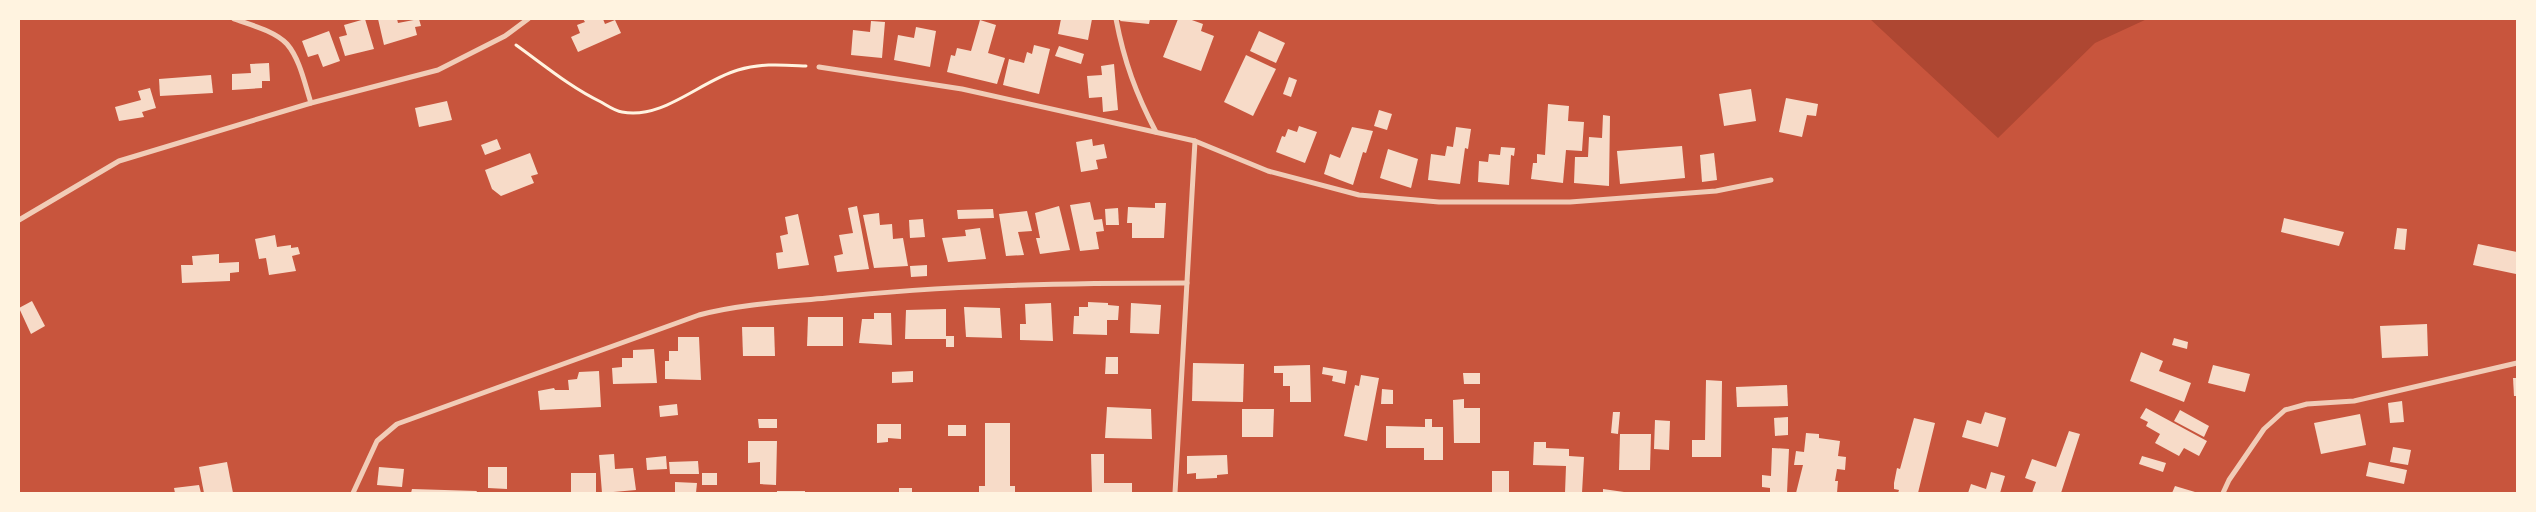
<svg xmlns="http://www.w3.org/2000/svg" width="2536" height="512" font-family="'Alegreya Sans',sans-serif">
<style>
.green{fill:#ae4732}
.building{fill:#f7dbc8}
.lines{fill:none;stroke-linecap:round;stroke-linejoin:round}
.path{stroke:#fff3e0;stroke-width:3}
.minor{stroke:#f1ccb7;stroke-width:5}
</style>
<rect width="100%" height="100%" fill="#c8553d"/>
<polygon class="green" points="1870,19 2147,19 2095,43 1998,138"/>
<g class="building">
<polygon points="365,19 374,49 345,56 339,37 347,35 344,25"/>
<polygon points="378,19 397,19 398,23 419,19 421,26 415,27 417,35 384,45"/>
<polygon points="583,19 603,19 605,24 615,20 621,33 578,52 571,37 580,33 577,25 585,22"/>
<polygon points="1061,19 1092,19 1088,40 1058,34"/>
<polygon points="1121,19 1150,19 1149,24 1120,21"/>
<polygon points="1178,19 1189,19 1203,24 1201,31 1214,36 1201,71 1163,57"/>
<polygon points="980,20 996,25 988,53 1005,58 997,84 947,72 951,55 955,56 957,48 971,51"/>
<polygon points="871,21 885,22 882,58 851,55 853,30 870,32"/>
<polygon points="916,27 936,31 930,67 894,60 898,35 914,38"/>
<polygon points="329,31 340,61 323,67 318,54 308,57 302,41"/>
<polygon points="1259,31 1285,43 1276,63 1250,51"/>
<polygon points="1034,45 1050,49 1039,94 1003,85 1009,59 1024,63 1027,52 1032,54"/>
<polygon points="1059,46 1084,54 1081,64 1055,56"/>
<polygon points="1246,55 1276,69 1253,116 1224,102"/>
<polygon points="269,63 270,81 262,81 262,88 232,90 232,74 251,73 250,64"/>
<polygon points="1114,64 1118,110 1103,112 1102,97 1089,98 1087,76 1102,75 1101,66"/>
<polygon points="211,75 213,93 160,96 159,79"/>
<polygon points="1289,77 1297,80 1291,97 1283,94"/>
<polygon points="150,88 156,108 142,112 144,117 119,121 115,107 141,100 138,91"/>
<polygon points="1751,89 1756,121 1724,126 1719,94"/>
<polygon points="1786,98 1818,104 1816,116 1807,115 1802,137 1779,132"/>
<polygon points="447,101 452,120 419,127 415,108"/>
<polygon points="1548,104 1569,106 1568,121 1584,122 1582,151 1566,150 1563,183 1531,179 1533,163 1537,163 1537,154 1545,155"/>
<polygon points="1379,110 1392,114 1387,130 1374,126"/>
<polygon points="1603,115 1610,116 1609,186 1574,183 1575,157 1588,157 1589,137 1602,138"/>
<polygon points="1299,126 1317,132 1305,163 1276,152 1282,136 1285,137 1288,129 1297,132"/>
<polygon points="1352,127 1373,131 1366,153 1363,152 1353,185 1324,174 1330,154 1340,158"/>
<polygon points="1456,127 1471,129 1468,149 1465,148 1460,184 1428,180 1431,154 1445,156 1447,146 1453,147"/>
<polygon points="497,139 501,149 485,155 481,145"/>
<polygon points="1092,139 1093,146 1104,144 1107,158 1096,160 1098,169 1081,172 1076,142"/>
<polygon points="1682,146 1685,178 1620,184 1617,151"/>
<polygon points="1501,147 1515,148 1514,156 1511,155 1509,185 1478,182 1479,161 1488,162 1489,154 1500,155"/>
<polygon points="1388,149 1418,159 1411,188 1380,178"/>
<polygon points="530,153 538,174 531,176 534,183 501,196 492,189 485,170"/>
<polygon points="1714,153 1717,180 1702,182 1700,155"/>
<polygon points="1090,202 1094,220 1102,219 1104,231 1096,232 1099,249 1080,251 1070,205"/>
<polygon points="1155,203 1166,203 1164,238 1132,238 1132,223 1127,223 1128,207 1155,208"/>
<polygon points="857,206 869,269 837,272 834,256 843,254 839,235 853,233 848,208"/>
<polygon points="1059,206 1070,250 1040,254 1036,238 1040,238 1035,213"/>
<polygon points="1118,208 1119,225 1106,225 1105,209"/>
<polygon points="993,209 994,218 958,219 957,210"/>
<polygon points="1027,211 1032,231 1018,232 1024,255 1006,256 999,214"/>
<polygon points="879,213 880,225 892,224 893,239 903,238 908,266 874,268 863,215"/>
<polygon points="798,214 809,265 778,269 776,253 783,252 780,236 788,234 785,217"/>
<polygon points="2284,218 2344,232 2339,246 2281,232"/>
<polygon points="923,219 925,237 910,238 909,220"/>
<polygon points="980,228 986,259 948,262 942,238 966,236 965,230"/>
<polygon points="2397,228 2407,229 2405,250 2394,249"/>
<polygon points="275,235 277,247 291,245 291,248 298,247 300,254 292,256 296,271 269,275 266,258 259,259 255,239"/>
<polygon points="2478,244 2517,252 2516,274 2473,265"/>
<polygon points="219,254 219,263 239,262 239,272 230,273 230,281 182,283 181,265 193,265 192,256"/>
<polygon points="927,265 927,276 911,277 910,266"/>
<polygon points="32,301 45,326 31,334 19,308"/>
<polygon points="1088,302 1108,303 1108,305 1119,306 1118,320 1107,320 1107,335 1073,334 1074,316 1079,316 1079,307 1088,307"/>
<polygon points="1051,303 1053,341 1020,340 1020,324 1026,324 1025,304"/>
<polygon points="1131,303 1161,305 1159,334 1130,333"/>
<polygon points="964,307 1000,308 1002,338 966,337"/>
<polygon points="946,309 946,336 954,336 954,347 946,347 946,339 905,339 906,310"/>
<polygon points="874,313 891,313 892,345 859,343 862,319 874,319"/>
<polygon points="808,317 843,317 843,346 807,346"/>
<polygon points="2427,324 2428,356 2382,358 2380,326"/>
<polygon points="742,327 774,327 775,356 743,356"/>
<polygon points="678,337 699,337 701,380 665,379 665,361 669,361 669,351 678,351"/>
<polygon points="2174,338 2188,342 2187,349 2172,345"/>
<polygon points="654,349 657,383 613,384 612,368 622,367 622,358 633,358 633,350"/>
<polygon points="2141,352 2163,361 2159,371 2191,383 2184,402 2130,381"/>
<polygon points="1106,357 1118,357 1118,374 1105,374"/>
<polygon points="1193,363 1244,364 1243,402 1192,401"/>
<polygon points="1310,365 1311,402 1290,402 1290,386 1283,386 1283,373 1274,373 1274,366"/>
<polygon points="2213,365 2250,374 2245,392 2208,383"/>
<polygon points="1323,367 1347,371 1345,384 1332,381 1333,376 1322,374"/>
<polygon points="599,371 601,407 540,410 538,391 554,388 555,390 569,390 568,380 577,379 579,372"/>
<polygon points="913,371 913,382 892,383 892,372"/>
<polygon points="1463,373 1480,373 1480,384 1464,384"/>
<polygon points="1361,375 1379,378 1367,441 1344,436 1355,385 1359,386"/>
<polygon points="2513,378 2517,378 2517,396 2514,396"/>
<polygon points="1706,380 1722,381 1721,457 1692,457 1692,440 1705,440"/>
<polygon points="1787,385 1788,406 1737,407 1736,387"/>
<polygon points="1382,389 1393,390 1393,404 1381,404"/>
<polygon points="1464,399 1464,408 1480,408 1480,443 1454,443 1453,400"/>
<polygon points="2402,401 2404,422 2390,423 2388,403"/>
<polygon points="677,404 678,415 660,417 659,406"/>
<polygon points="1107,407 1151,409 1152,439 1105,438"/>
<polygon points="2146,408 2207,441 2199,456 2184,448 2179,456 2155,443 2160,434 2146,426 2148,422 2140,418"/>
<polygon points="1242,409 1274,409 1273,437 1242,437"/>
<polygon points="2180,410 2209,426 2204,437 2174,421"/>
<polygon points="1613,412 1620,412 1618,434 1611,433"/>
<polygon points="1985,412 2006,418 1998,447 1962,437 1967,420 1981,424"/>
<polygon points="2360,414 2366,445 2321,454 2314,423"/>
<polygon points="1788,417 1788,435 1775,436 1774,418"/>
<polygon points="1914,418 1935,423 1918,493 1898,493 1899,490 1894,489 1894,483 1897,468 1900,469"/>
<polygon points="758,419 777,419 777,428 759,428"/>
<polygon points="1425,419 1432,419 1432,427 1443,427 1443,460 1424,460 1424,448 1386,448 1386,426 1425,427"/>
<polygon points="1655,420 1670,421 1669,450 1654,449"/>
<polygon points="985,423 1010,423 1010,486 1015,486 1015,493 979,493 979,486 985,486"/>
<polygon points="877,424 901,424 901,439 888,438 888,442 877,443"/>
<rect x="948" y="425" width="18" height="11"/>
<polygon points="2069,431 2080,434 2061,493 2032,493 2036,482 2025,478 2032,459 2056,467"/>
<polygon points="1806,433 1819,434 1819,438 1840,441 1838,456 1846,457 1845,470 1837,469 1835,481 1838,481 1837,493 1796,493 1803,465 1794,465 1796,451 1804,452"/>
<polygon points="1620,434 1651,434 1650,470 1619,470"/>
<polygon points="748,441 777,441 776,485 760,484 760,462 748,463"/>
<polygon points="1534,442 1546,442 1546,448 1569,449 1569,456 1584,457 1582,493 1565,493 1566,466 1533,465"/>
<polygon points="2393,447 2411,450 2408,465 2390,462"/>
<polygon points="1772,448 1789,449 1787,493 1770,493 1770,488 1762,487 1762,475 1771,476"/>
<polygon points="614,454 615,469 633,468 636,490 602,493 599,455"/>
<polygon points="1091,454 1104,454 1104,483 1132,483 1132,493 1092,492"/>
<polygon points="1227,455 1228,474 1217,475 1217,478 1196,479 1196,473 1187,474 1187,456"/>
<polygon points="666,456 667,469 647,470 646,458"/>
<polygon points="2142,456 2166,463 2163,472 2139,464"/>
<polygon points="698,461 699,474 670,474 669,462"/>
<polygon points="227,462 233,493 204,493 199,467"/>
<polygon points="2369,462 2407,470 2404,484 2366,476"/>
<polygon points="379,467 404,469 402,487 377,485"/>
<polygon points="488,467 507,467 507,489 488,488"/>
<rect x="1492" y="471" width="17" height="22"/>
<polygon points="1991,472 2005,476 2000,493 1968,493 1971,484 1986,489"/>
<rect x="571" y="473" width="25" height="20"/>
<rect x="702" y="473" width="15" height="12"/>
<polygon points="675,482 697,483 696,493 675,493"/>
<polygon points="199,485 201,493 175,493 174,488"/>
<polygon points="2175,486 2195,492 2195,493 2172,493"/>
<rect x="899" y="488" width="13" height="5"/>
<polygon points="412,489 477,491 476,493 411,493"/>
<polygon points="1603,489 1624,492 1624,493 1603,493"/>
<rect x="777" y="491" width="28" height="2"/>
</g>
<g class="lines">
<path class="path" d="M516 45C544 65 570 87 601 102 608 106 615 111 622 112 663 120 700 81 738 70 761 63 783 65 806 66"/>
<g class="minor">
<path d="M234 19C251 25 275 31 287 44 300 59 305 85 311 103"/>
<path d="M1116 19C1124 61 1136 94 1156 132"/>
<polyline points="819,67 962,89 1195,141 1268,171 1359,195 1439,202 1570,202 1716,191 1771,180"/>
<polyline points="19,220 119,161 311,103 438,70 505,36 528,19"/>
<path d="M353 493 377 441 397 424 699 315C741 304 784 302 827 298 946 285 1067 283 1187 283"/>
<polyline points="1175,493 1195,141"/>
<polyline points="2223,493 2229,480 2264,429 2285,410 2307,404 2354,401 2517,363"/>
</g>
</g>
<rect width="2536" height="512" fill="none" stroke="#fff3e0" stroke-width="40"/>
</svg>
